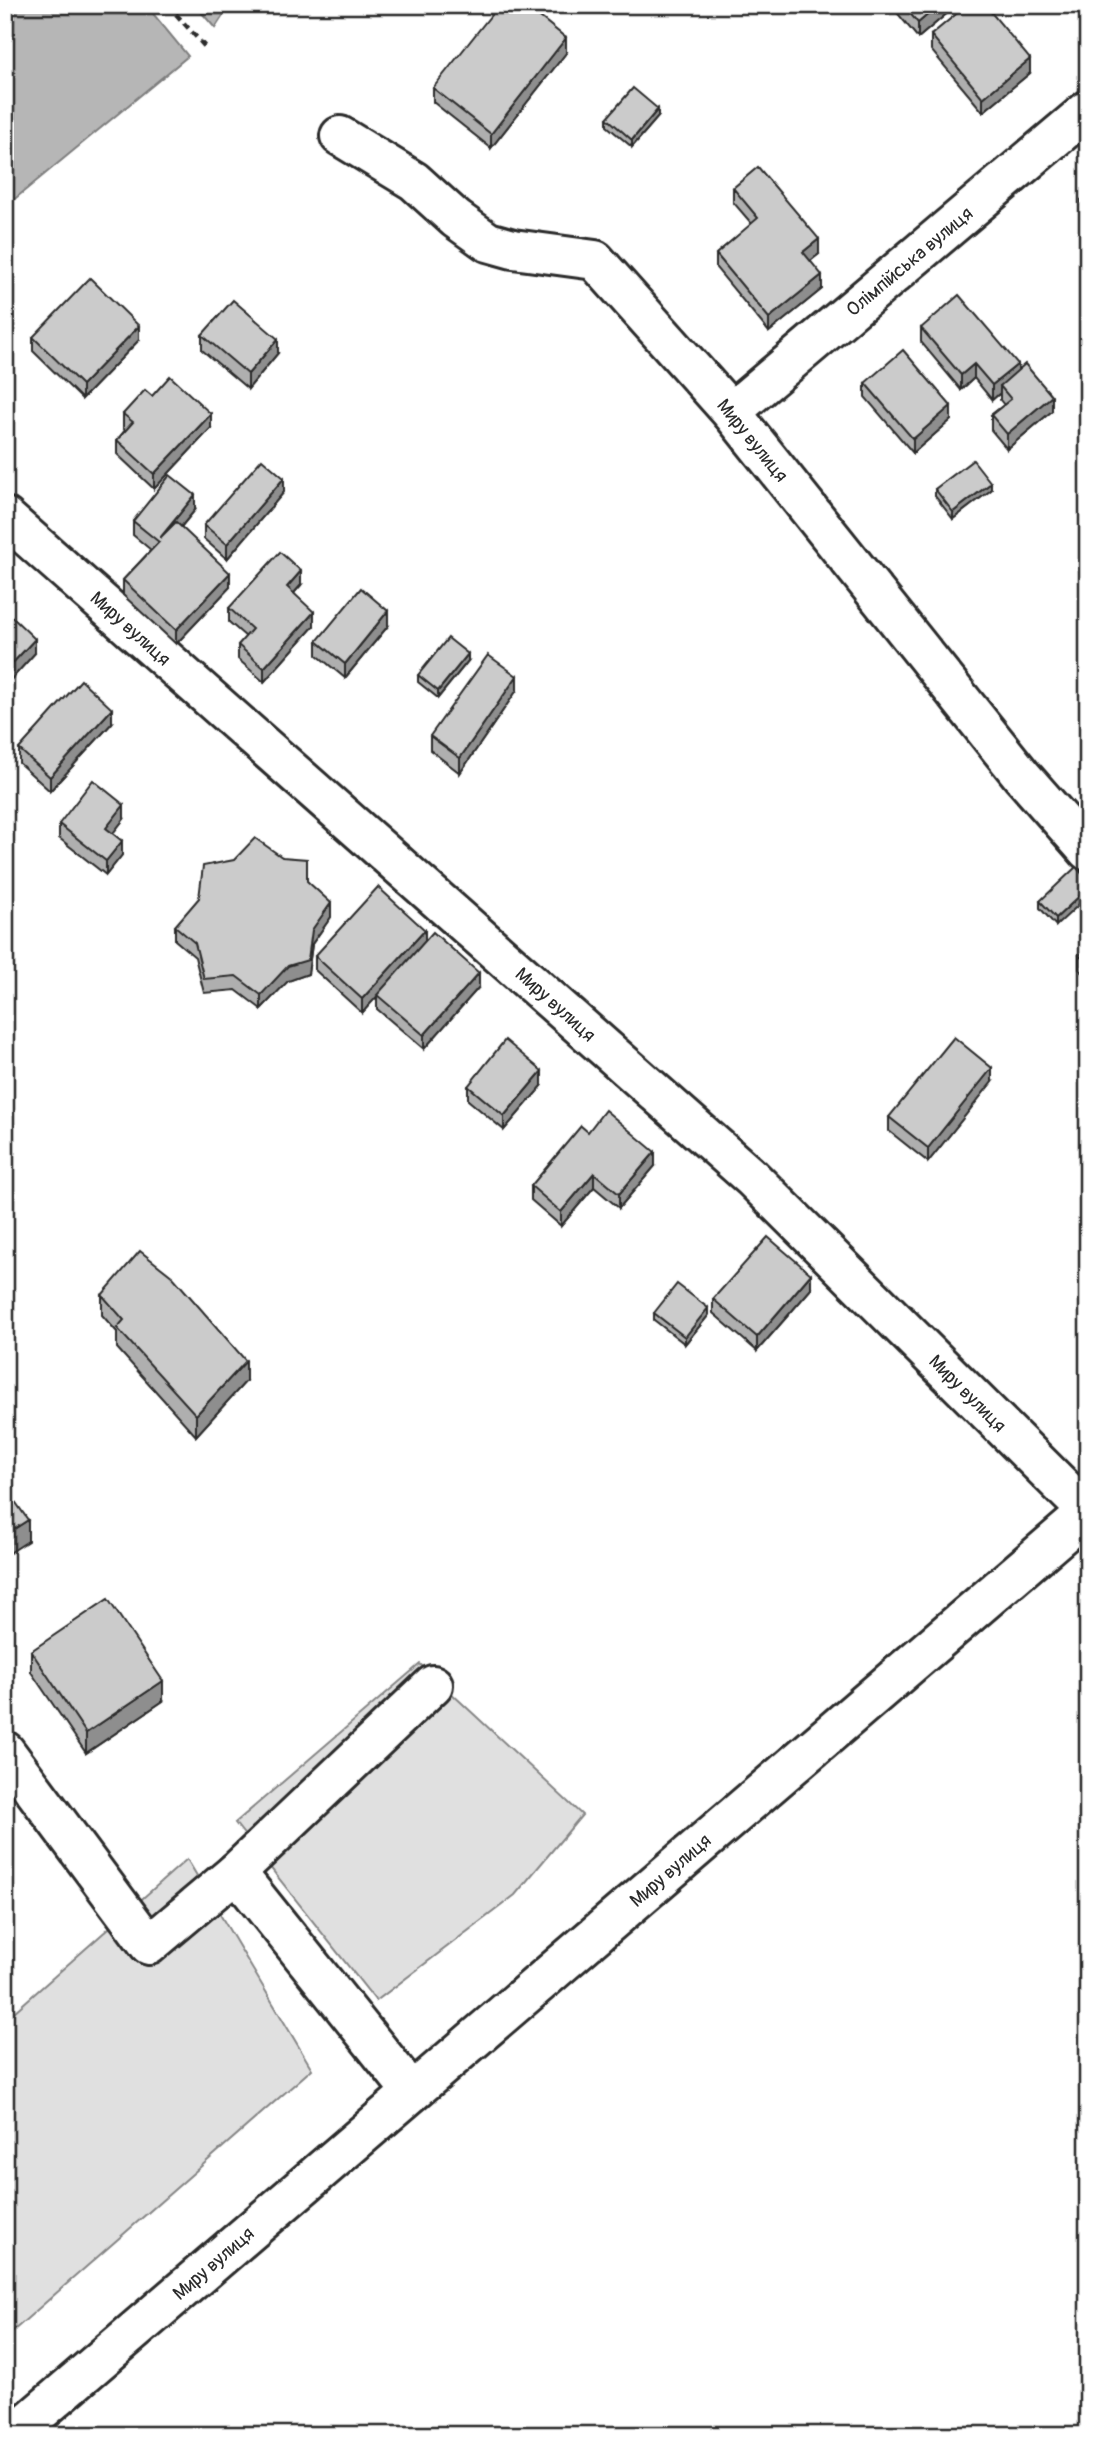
<svg xmlns="http://www.w3.org/2000/svg" width="1093" height="2440" font-family="Pangolin,sans-serif">
<style>
.green{fill:#e0e0e0;stroke:#868686;stroke-width:2}
.water{fill:#b6b6b6;stroke:#7e7e7e;stroke-width:2}
.lines{fill:none;stroke-linecap:round;stroke-linejoin:round}
.minor-casing{stroke:#2b2b2b;stroke-width:44}
.major-casing{stroke:#2b2b2b;stroke-width:44}
.path{stroke:#2b2b2b;stroke-width:4.5;stroke-dasharray:7 5;stroke-linecap:butt}
.minor{stroke:#fff;stroke-width:38}
.major{stroke:#fff;stroke-width:38}
.wall{fill:#afafaf;stroke:#2b2b2b;stroke-width:2}
.shaded-wall{fill:#8e8e8e;stroke:#2b2b2b;stroke-width:2}
.building{fill:#cbcbcb;stroke:#2b2b2b;stroke-width:2}
.labels{text-anchor:middle;stroke-width:5;stroke-linejoin:round;paint-order:stroke}
.street-label{font-size:19px;fill:#2b2b2b;stroke:#fff}
</style>
<rect width="100%" height="100%" fill="#fff"/>
<filter id="ink" filterUnits="userSpaceOnUse"><feTurbulence type="fractalNoise" baseFrequency=".0143" numOctaves="2"/><feDisplacementMap in="SourceGraphic" scale="14" xChannelSelector="R" yChannelSelector="G"/><feConvolveMatrix kernelMatrix="1 2 1 2 8 2 1 2 1" color-interpolation-filters="sRGB"/></filter>
<g filter="url(#ink)">
<g class="green">
<polygon points="420,1664 582,1815 515,1895 376,2001 235,1823"/>
<polygon points="187,1859 312,2069 5,2338 5,2020"/>
</g>
<g class="water">
<polygon points="5,5 146,5 188,56 5,207"/>
<polygon points="195,5 230,5 215,28"/>
</g>
<g class="lines">
<defs>
<g id="minor">
<polyline points="340,136 414,181 456,219 488,242 513,249 595,260 731,412 1022,776 1088,851"/>
<polyline points="731,412 1088,110"/>
<polyline points="5,517 752,1178 1088,1512"/>
<polyline points="5,1751 149,1945 236,1872 433,1685"/>
<polyline points="236,1872 412,2092"/>
</g>
<polyline id="major" points="13,2435 1088,1512"/>
</defs>
<use href="#minor" class="minor-casing"/>
<use href="#major" class="major-casing"/>
<polyline class="path" points="168,5 205,47"/>
<use href="#minor" class="minor"/>
<use href="#major" class="major"/>
</g>
<g class="wall">
<polygon points="894,5 957,5 918,38 894,9"/>
<polygon points="931,35 1030,73 983,112 931,50"/>
<polygon points="566,53 491,148 433,102 433,88"/>
<polygon points="658,117 632,147 607,126 607,118"/>
<polygon points="733,188 819,254 810,261 822,289 769,332 716,268 716,254 752,224 733,202"/>
<polygon points="1088,194 1088,223 1081,214 1081,200"/>
<polygon points="921,328 1018,371 1052,411 1007,449 991,430 991,415 1004,405 1000,400 1000,393 992,400 974,378 961,390 921,342"/>
<polygon points="202,335 278,353 248,389 202,350"/>
<polygon points="33,337 139,340 82,399 33,351"/>
<polygon points="865,383 951,420 913,453 865,397"/>
<polygon points="152,396 211,428 154,489 117,454 117,440 125,430 123,428 123,414"/>
<polygon points="935,489 991,490 953,519 935,496"/>
<polygon points="284,492 227,559 204,539 204,525"/>
<polygon points="195,510 181,527 230,587 176,644 123,595 123,580 151,550 133,535 133,521"/>
<polygon points="301,585 294,593 314,626 264,682 238,659 238,645 246,637 229,622 229,608"/>
<polygon points="5,622 35,653 7,684 5,682"/>
<polygon points="388,626 345,678 317,655 317,641"/>
<polygon points="468,661 438,698 418,682 418,675"/>
<polygon points="517,690 460,773 430,750 430,736"/>
<polygon points="112,723 50,791 19,763 19,749"/>
<polygon points="124,819 113,833 122,855 106,875 59,838 59,824"/>
<polygon points="282,857 307,881 331,917 312,944 308,974 288,981 261,1009 236,990 204,993 195,957 175,940 175,926"/>
<polygon points="1088,880 1056,926 1040,908 1040,901"/>
<polygon points="425,941 479,987 424,1049 377,1009 377,996 362,1013 315,970 315,956"/>
<polygon points="1088,947 1088,978 1079,969 1079,955"/>
<polygon points="992,1082 928,1162 889,1131 889,1117"/>
<polygon points="468,1086 542,1086 504,1130 468,1100"/>
<polygon points="588,1132 655,1166 619,1208 594,1187 561,1226 531,1200 531,1186"/>
<polygon points="811,1289 757,1351 713,1313 713,1299"/>
<polygon points="102,1295 246,1381 196,1436 117,1348 117,1332 102,1315"/>
<polygon points="654,1313 708,1316 685,1344 654,1320"/>
<polygon points="31,1651 163,1701 86,1753 31,1672"/>
</g>
<g class="shaded-wall">
<polygon points="939,5 957,5 918,38 918,23"/>
<polygon points="566,38 566,53 491,148 491,134"/>
<polygon points="1030,59 1030,73 983,112 983,98"/>
<polygon points="658,109 658,117 632,147 632,140"/>
<polygon points="819,239 819,254 803,267 803,252"/>
<polygon points="822,275 822,289 769,332 769,318"/>
<polygon points="139,326 139,340 82,399 82,385"/>
<polygon points="278,339 278,353 248,389 248,374"/>
<polygon points="974,364 974,378 961,390 961,375"/>
<polygon points="1018,364 1018,378 1000,386 1000,393 992,400 992,385"/>
<polygon points="1052,396 1052,411 1007,449 1007,434"/>
<polygon points="951,406 951,420 913,453 913,439"/>
<polygon points="211,414 211,428 154,489 154,474"/>
<polygon points="284,478 284,492 227,559 227,544"/>
<polygon points="991,483 991,490 953,519 953,512"/>
<polygon points="195,495 195,510 160,552 160,538"/>
<polygon points="301,571 301,585 287,601 287,587"/>
<polygon points="230,573 230,587 176,644 176,630"/>
<polygon points="388,611 388,626 345,678 345,664"/>
<polygon points="314,612 314,626 264,682 264,668"/>
<polygon points="35,639 35,653 7,684 7,669"/>
<polygon points="468,654 468,661 438,698 438,691"/>
<polygon points="517,676 517,690 460,773 460,758"/>
<polygon points="112,709 112,723 50,791 50,777"/>
<polygon points="124,805 124,819 106,842 106,828"/>
<polygon points="122,841 122,855 106,875 106,861"/>
<polygon points="1088,888 1088,896 1056,926 1056,918"/>
<polygon points="331,903 331,917 312,944 308,974 288,981 261,1009 261,995"/>
<polygon points="425,930 425,944 362,1013 362,999"/>
<polygon points="479,973 479,987 424,1049 424,1035"/>
<polygon points="992,1068 992,1082 928,1162 928,1148"/>
<polygon points="542,1071 542,1086 504,1130 504,1116"/>
<polygon points="655,1152 655,1166 619,1208 619,1194"/>
<polygon points="594,1173 594,1187 561,1226 561,1212"/>
<polygon points="811,1274 811,1289 757,1351 757,1337"/>
<polygon points="708,1308 708,1316 685,1344 685,1337"/>
<polygon points="246,1361 246,1381 196,1436 196,1415"/>
<polygon points="28,1520 28,1541 5,1556 5,1535"/>
<polygon points="163,1681 163,1701 86,1753 86,1733"/>
</g>
<g class="building">
<polygon points="499,5 525,5 566,38 491,134 433,88"/>
<polygon points="903,5 939,5 918,23"/>
<polygon points="967,5 985,5 1030,59 983,98 931,35"/>
<polygon points="633,88 658,109 632,140 607,118"/>
<polygon points="758,167 819,239 803,252 822,275 769,318 716,254 758,218 733,188"/>
<polygon points="1088,194 1088,208 1081,200"/>
<polygon points="90,278 139,326 82,385 33,337"/>
<polygon points="959,295 1018,364 992,385 974,364 961,375 921,328"/>
<polygon points="233,300 278,339 248,374 202,335"/>
<polygon points="903,350 951,406 913,439 865,383"/>
<polygon points="1025,364 1052,396 1007,434 991,415 1011,399 1000,386"/>
<polygon points="170,376 211,414 154,474 117,440 133,422 123,414 145,390 152,396"/>
<polygon points="262,459 284,478 227,544 204,525"/>
<polygon points="973,460 991,483 953,512 935,489"/>
<polygon points="170,475 195,495 160,538 176,522 230,573 176,630 123,580 159,542 133,521"/>
<polygon points="280,552 301,571 287,587 314,612 264,668 238,645 252,629 229,608"/>
<polygon points="361,588 388,611 345,664 317,641"/>
<polygon points="11,616 35,639 7,669 5,668 5,622"/>
<polygon points="448,638 468,654 438,691 418,675"/>
<polygon points="488,655 517,676 460,758 430,736"/>
<polygon points="81,680 112,709 50,777 19,749"/>
<polygon points="93,780 124,805 106,828 122,841 106,861 59,824"/>
<polygon points="255,838 282,857 307,859 307,881 331,903 312,930 308,960 288,966 261,995 236,976 204,979 195,943 175,926 199,898 203,866 234,860"/>
<polygon points="1076,867 1088,880 1088,888 1056,918 1040,901"/>
<polygon points="378,887 425,930 362,999 315,956"/>
<polygon points="433,932 479,973 424,1035 377,995"/>
<polygon points="1088,947 1088,964 1079,955"/>
<polygon points="954,1037 992,1068 928,1148 889,1117"/>
<polygon points="505,1040 542,1071 504,1116 468,1086"/>
<polygon points="605,1110 655,1152 619,1194 594,1173 561,1212 531,1186 581,1126 588,1132"/>
<polygon points="768,1237 811,1274 757,1337 713,1299"/>
<polygon points="140,1251 173,1277 246,1361 196,1415 117,1328 124,1320 102,1295"/>
<polygon points="677,1284 708,1308 685,1337 654,1313"/>
<polygon points="5,1487 28,1520 5,1535"/>
<polygon points="108,1599 163,1681 86,1733 31,1651"/>
</g>
</g>
<g class="labels">
<g class="street-label">
<text transform="translate(909 261) rotate(-40)" y="7">Олімпійська вулиця</text>
<text transform="translate(753 440) rotate(51)" y="7">Миру вулиця</text>
<text transform="translate(131 628) rotate(42)" y="7">Миру вулиця</text>
<text transform="translate(556 1004) rotate(42)" y="7">Миру вулиця</text>
<text transform="translate(968 1393) rotate(45)" y="7">Миру вулиця</text>
<text transform="translate(670 1870) rotate(-41)" y="7">Миру вулиця</text>
<text transform="translate(213 2263) rotate(-41)" y="7">Миру вулиця</text>
</g>
</g>
<rect width="1093" height="2440" fill="none" stroke="#fff" stroke-width="28"/>
<rect x="14" y="14" width="1065" height="2412" fill="none" stroke="#2b2b2b" stroke-width="2.5" filter="url(#ink)"/>
</svg>
